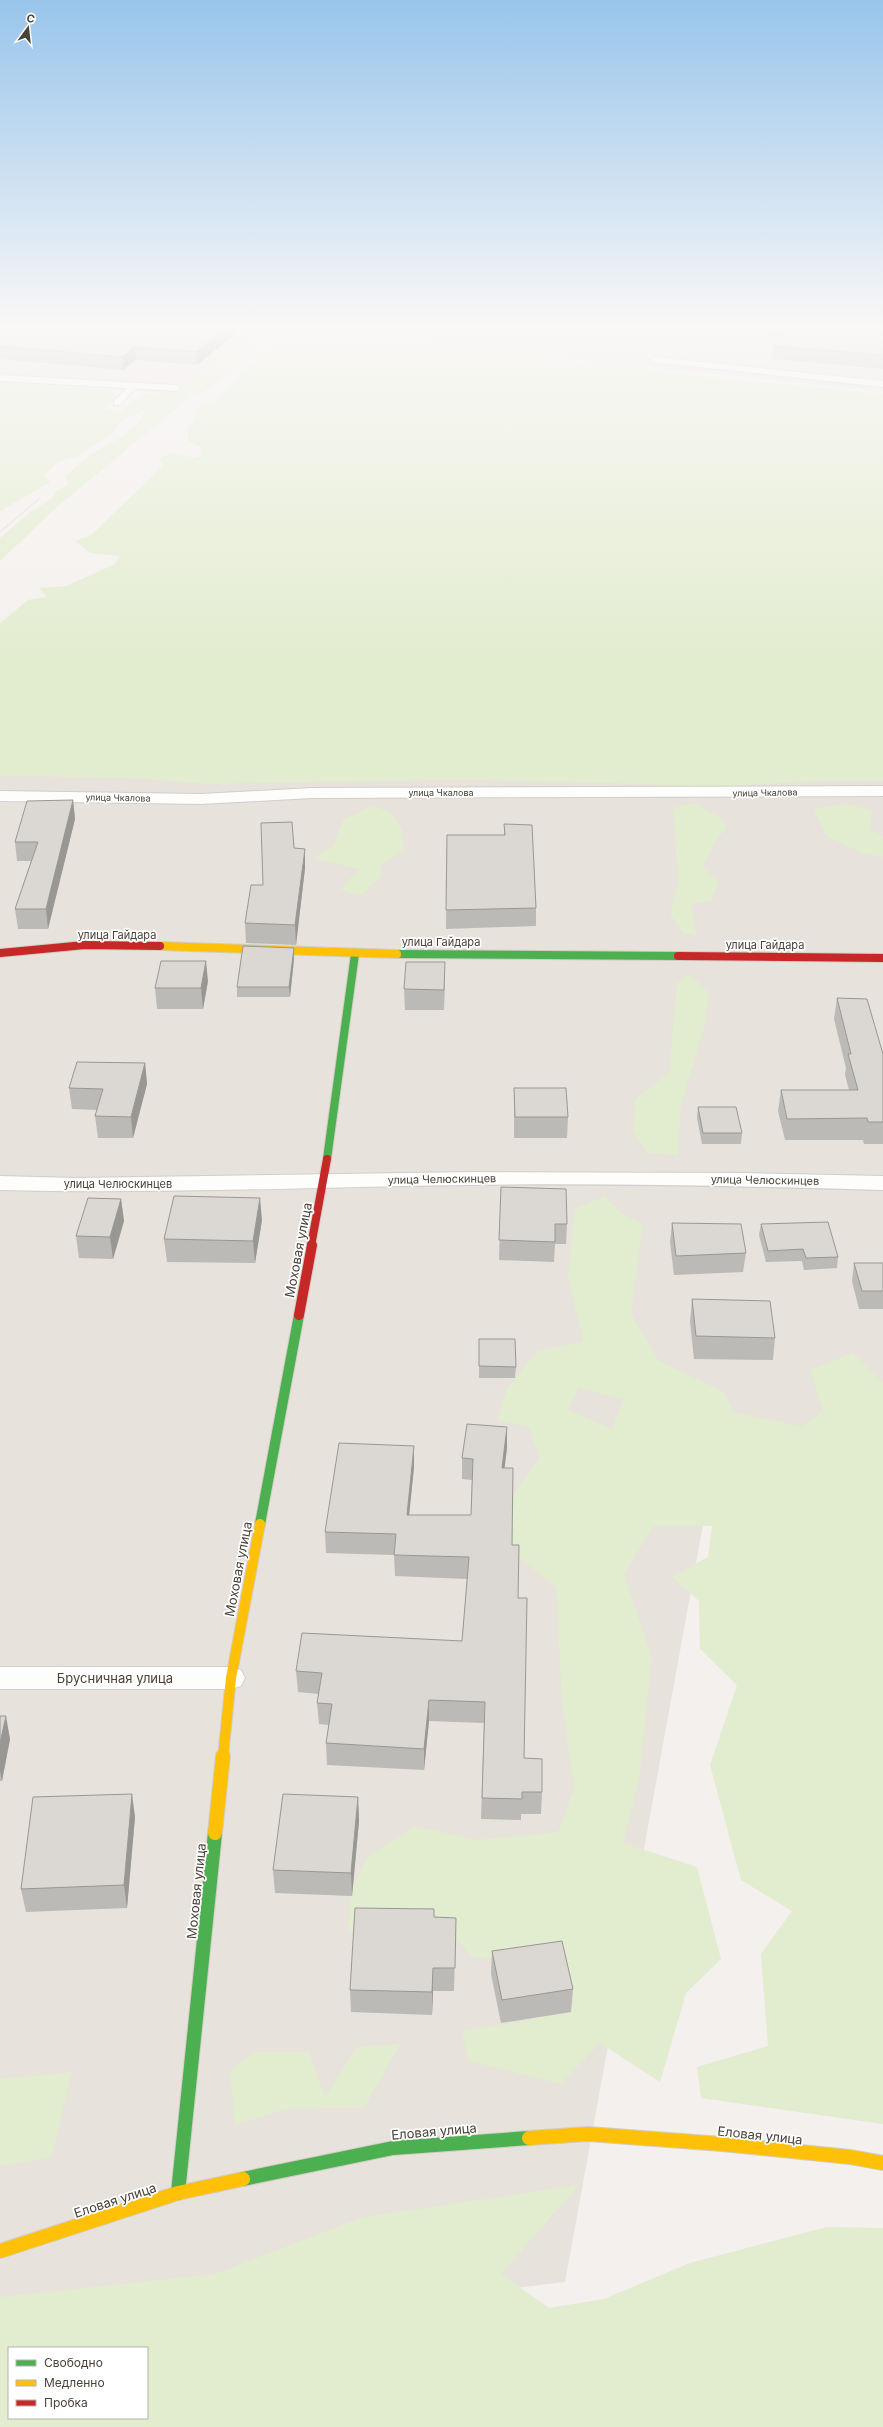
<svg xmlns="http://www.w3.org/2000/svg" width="883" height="2427" font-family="Inter,sans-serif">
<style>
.residential{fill:#e7e2db}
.green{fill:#e2ecce;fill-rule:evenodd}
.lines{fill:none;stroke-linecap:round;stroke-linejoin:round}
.lane-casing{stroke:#d1cecb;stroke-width:2}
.street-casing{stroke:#d1cecb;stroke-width:2}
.fast-far2-casing{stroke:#d2cdc4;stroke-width:10}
.fast-far1-casing{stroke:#d2cdc4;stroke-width:12}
.fast-casing{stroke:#d2cdc4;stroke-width:16}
.slow-far2-casing{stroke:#d2cdc4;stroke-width:10}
.slow-far1-casing{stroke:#d2cdc4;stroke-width:12}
.slow-casing{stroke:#d2cdc4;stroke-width:16}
.jam-far1-casing{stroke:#d2cdc4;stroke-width:10}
.jam-casing{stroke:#d2cdc4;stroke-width:12}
.path{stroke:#d3d0cc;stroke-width:1.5;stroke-dasharray:1 1;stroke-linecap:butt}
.lane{fill:#fdfdfc;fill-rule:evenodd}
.street{fill:#fdfdfc;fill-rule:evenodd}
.fast-far2{stroke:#4caf50;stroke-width:8}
.fast-far1{stroke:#4caf50;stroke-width:10}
.fast{stroke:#4caf50;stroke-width:14}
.slow-far2{stroke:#ffc107;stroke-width:8}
.slow-far1{stroke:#ffc107;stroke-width:10}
.slow{stroke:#ffc107;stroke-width:14}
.jam-far1{stroke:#c62828;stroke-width:8}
.jam{stroke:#c62828;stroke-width:10}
.wall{fill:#bcbab6}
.shaded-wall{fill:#999794}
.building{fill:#dbd8d4;stroke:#999794}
.labels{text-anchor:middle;stroke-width:3.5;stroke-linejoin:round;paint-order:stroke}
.far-street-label{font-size:9px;fill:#494239;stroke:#fff}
.street-label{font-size:11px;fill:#494239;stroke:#fff}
.near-street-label{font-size:13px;fill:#494239;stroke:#fff}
</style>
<rect width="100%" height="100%" fill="#f3f0ed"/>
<g class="residential">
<polygon points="0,330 280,330 200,395 0,381"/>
<polygon points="284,330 883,330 883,391"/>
<polygon points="0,775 883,776 883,1444 717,1448 565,2282 0,2350"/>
</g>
<g class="green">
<polygon points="360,330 540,330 539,335 542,341 470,341 462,340 457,335"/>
<path d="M246 333 268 336 271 339 187 400 57 507 0 561V538L30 512 52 498 57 490 68 485 65 476C74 468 83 461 92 454 109 442 140 432 145 409L123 420 112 433 78 456 60 461 44 475 50 482 0 511V382L111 390 116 396 105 410 122 412 127 405 144 394 181 391 202 374 219 357 246 341Z"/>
<polygon points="404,339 430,341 450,349 519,353 539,358 638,365 656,372 883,394 883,781 818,781 694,788 647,784 460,780 207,784 131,778 0,776 0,623 28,600 47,597 39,588 66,586 115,564 120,556 90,553 75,541 91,535 162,467 160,458 173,452 195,458 202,455 200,447 188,441 187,429 193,422 197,408 218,398 264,351 287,343 328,340 384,341"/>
<polygon points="692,803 720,817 728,826 716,841 703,867 719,881 711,901 691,904 697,936 683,933 670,914 678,881 673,808"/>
<polygon points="848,804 872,810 870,829 883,836 883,857 862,853 828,837 813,809"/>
<path d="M372 806C400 814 402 822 404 850L381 865 380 877 361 896 340 889 359 869 314 859 334 845 343 820Z"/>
<polygon points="689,974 709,992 705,1025 681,1105 678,1155 648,1153 633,1132 635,1100 669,1072 677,983"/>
<path d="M605 1196 624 1215 643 1224 631 1314 659 1361 724 1392 733 1412 802 1426 823 1411 810 1370 853 1353 883 1383V2124L701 2098 697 2067 768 2046 761 1954 792 1911 741 1880 710 1765 737 1685 700 1649 699 1601 672 1577 708 1557 712 1526H654L624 1574 652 1657 639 1781 623 1843 697 1867 721 1959 686 1993 660 2082 600 2043 561 2084 468 2061 462 2031 571 2012 560 1964 472 1957 444 1924 348 1931 350 1894 368 1856 415 1826 477 1840 558 1832 574 1788 562 1703 556 1588 511 1551 513 1494 540 1458 529 1427 497 1420 507 1389 537 1351 583 1341 568 1278 574 1209ZM579 1388 623 1400 612 1429 568 1410Z"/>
<polygon points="400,2044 364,2108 286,2109 235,2125 230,2071 255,2052 309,2052 325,2097 357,2047"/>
<polygon points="72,2072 52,2157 0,2166 0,2079"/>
<path d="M579 2185 501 2274 549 2308 604 2299 690 2263 827 2227 883 2228V2427H0V2297L215 2274 363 2217ZM9 2348H147V2418H9Z"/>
</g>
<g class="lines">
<defs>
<polygon id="lane" points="130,384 137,386 120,405 114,405 114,401"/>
<g id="street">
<polygon points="656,357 883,381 883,387 652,362 652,358"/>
<polygon points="0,375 176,385 181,388 176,391 0,381"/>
<polygon points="883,786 883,796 312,798 201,804 0,801 0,791 201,794 312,788"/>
<path d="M473 1172 744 1173 883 1176V1190C746 1186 608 1183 470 1185 314 1187 157 1194 0 1190V1176L75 1178Z"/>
<polygon points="0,1667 231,1667 241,1670 245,1678 241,1686 231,1689 0,1689"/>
</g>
<g id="fast-far2">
<polyline points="397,954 678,956"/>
<polyline points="327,1159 355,954"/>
</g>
<polyline id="fast-far1" points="260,1524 299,1315"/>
<g id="fast">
<polyline points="243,2179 393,2148 529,2138"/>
<polyline points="178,2193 215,1833"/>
</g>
<polyline id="slow-far2" points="160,946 397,954"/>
<polyline id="slow-far1" points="223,1757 231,1678 260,1524"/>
<g id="slow">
<polyline points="215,1833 223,1756"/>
<polyline points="529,2138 588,2134 722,2144 850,2157 883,2163"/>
<polyline points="0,2251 178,2193 243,2179"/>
</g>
<g id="jam-far1">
<polyline points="0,953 85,945 160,946"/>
<polyline points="678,956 883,958"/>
<polyline points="311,1246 327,1159"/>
</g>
<polyline id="jam" points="299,1315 312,1245"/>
</defs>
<use href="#lane" class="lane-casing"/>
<use href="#street" class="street-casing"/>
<use href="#fast-far2" class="fast-far2-casing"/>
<use href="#fast-far1" class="fast-far1-casing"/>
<use href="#fast" class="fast-casing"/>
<use href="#slow-far2" class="slow-far2-casing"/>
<use href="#slow-far1" class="slow-far1-casing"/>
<use href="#slow" class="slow-casing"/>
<use href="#jam-far1" class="jam-far1-casing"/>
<use href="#jam" class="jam-casing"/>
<polyline class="path" points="0,532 40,498"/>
<use href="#lane" class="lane"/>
<use href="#street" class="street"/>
<use href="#fast-far2" class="fast-far2"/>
<use href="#fast-far1" class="fast-far1"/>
<use href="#fast" class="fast"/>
<use href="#slow-far2" class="slow-far2"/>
<use href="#slow-far1" class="slow-far1"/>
<use href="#slow" class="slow"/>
<use href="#jam-far1" class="jam-far1"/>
<use href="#jam" class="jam"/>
</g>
<g class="wall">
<polygon points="0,330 240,330 197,365 136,360 123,370 0,359"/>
<polygon points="703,330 883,330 883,369 772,359 773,346 781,336"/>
<polygon points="73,800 75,819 48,929 18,929 15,909 31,861 17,861 15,842"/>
<polygon points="504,824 536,908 536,926 446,929 447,835 504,835"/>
<polygon points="294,848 305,868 296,945 246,943 245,923 263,885"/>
<polygon points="294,948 294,959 290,997 237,997 237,987"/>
<polygon points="208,981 203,1009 157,1009 155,988"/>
<polygon points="445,983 444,1010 405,1010 404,989"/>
<polygon points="837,998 883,1054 883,1144 864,1144 863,1140 785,1140 778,1111 781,1090 849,1090 845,1075 846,1068 834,1019"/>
<polygon points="145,1063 147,1084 133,1138 98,1138 95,1116 97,1110 72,1109 69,1088"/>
<polygon points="514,1088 568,1117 567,1138 514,1138"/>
<polygon points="698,1107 742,1133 741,1144 702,1144 697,1118"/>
<polygon points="501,1187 567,1224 566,1244 555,1244 554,1262 499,1260"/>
<polygon points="121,1199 124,1221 113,1259 79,1258 76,1236"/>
<polygon points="262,1220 255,1263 167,1262 164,1239"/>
<polygon points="672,1223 746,1253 743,1272 674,1275 670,1242"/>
<polygon points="761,1224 838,1257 837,1268 804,1270 802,1261 766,1262 759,1235"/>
<polygon points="854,1263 883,1263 883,1309 859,1309 852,1281"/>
<polygon points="692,1299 775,1338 773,1360 694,1359 690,1322"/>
<polygon points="479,1339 516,1367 515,1378 479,1378"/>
<polygon points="507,1427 507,1448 504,1468 512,1545 518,1598 524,1758 542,1792 541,1814 521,1814 521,1820 481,1819 484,1723 429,1721 424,1770 327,1765 326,1743 329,1725 319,1724 317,1703 319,1694 298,1692 296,1671 462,1641 467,1579 395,1576 394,1555 326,1553 325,1532 414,1446 414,1467 409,1515 471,1515 472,1480 462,1479 462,1458"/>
<polygon points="0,1716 10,1739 2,1781 0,1781"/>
<polygon points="358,1797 359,1821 352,1896 275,1893 273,1870"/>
<polygon points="135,1817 127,1908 26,1912 21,1889"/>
<polygon points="434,1917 456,1918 454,1991 433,1991 432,2015 351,2012 350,1990"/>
<polygon points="492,1951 573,1989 571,2012 501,2023 491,1974"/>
</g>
<g class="shaded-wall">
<polygon points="223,330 240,330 197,365 196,352"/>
<polygon points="135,347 136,360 123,370 122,357"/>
<polygon points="73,800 75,819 48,929 46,909"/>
<polygon points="305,849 305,868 296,945 295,925"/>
<polygon points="294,948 294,959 290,997 289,987"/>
<polygon points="206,961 208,981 203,1009 201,988"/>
<polygon points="145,1063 147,1084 133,1138 131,1117"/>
<polygon points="260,1198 262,1220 255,1263 253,1241"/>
<polygon points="121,1199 124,1221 113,1259 110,1237"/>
<polygon points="507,1427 507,1448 502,1489 502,1468"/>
<polygon points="414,1446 414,1467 407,1536 407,1515"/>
<polygon points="429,1700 429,1721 424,1770 424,1749"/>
<polygon points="6,1716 10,1739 2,1781 0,1771 0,1743"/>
<polygon points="132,1794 135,1817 127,1908 124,1885"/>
<polygon points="358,1797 359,1821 352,1896 351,1873"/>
<polygon points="433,1968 433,1991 432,2015 432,1992"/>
</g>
<g class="building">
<polygon points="0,330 223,330 196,352 135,347 122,357 0,346"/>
<polygon points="786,330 883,330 883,355 773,346"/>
<polygon points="73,800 46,909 15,909 38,842 15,842 27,801"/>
<polygon points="292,822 294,848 305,849 295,925 245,923 251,885 263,885 261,823"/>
<polygon points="504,824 532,825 536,908 446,910 447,835 505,835"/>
<polygon points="243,946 294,948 289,987 237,987"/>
<polygon points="161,961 206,961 201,988 155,988"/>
<polygon points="406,962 445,962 444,990 404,989"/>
<polygon points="837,998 867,999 883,1054 883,1122 868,1122 867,1118 787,1119 781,1090 858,1090 848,1054 851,1054"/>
<polygon points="77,1062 145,1063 131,1117 95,1116 103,1089 69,1088"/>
<polygon points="514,1088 566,1088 568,1117 515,1117"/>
<polygon points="698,1107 736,1107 742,1133 703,1133"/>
<polygon points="501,1187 566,1189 567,1224 555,1224 555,1242 499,1240"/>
<polygon points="174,1196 260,1198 253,1241 164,1239"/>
<polygon points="88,1198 121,1199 110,1237 76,1236"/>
<polygon points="828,1222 838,1257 806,1258 803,1249 768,1251 761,1224"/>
<polygon points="672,1223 741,1224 746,1253 676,1256"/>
<polygon points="854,1263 883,1263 883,1291 862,1291"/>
<polygon points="692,1299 770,1301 775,1338 696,1336"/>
<polygon points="479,1339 515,1339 516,1367 479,1366"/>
<polygon points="467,1424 507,1427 502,1468 513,1468 512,1545 519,1545 518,1598 527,1598 524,1758 542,1759 542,1792 522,1792 522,1799 482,1798 485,1702 429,1700 424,1749 326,1743 332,1704 317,1703 322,1673 296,1671 302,1633 462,1641 469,1557 394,1555 396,1534 325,1532 339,1443 414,1446 407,1515 471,1515 473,1459 462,1458"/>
<polygon points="0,1716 6,1716 0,1743"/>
<polygon points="132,1794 124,1885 21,1889 33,1797"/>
<polygon points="283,1794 358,1797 351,1873 273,1870"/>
<polygon points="355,1908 434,1909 434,1917 456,1918 455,1968 433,1968 432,1992 350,1990"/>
<polygon points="562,1941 573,1989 502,2000 492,1951"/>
</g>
<linearGradient id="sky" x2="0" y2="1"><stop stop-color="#98c5eb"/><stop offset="0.49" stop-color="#faf8f7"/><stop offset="1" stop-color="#faf8f7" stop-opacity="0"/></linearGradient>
<rect width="883" height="670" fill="url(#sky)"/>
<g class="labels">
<g class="far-street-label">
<text x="441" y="796">улица Чкалова</text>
<text transform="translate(765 793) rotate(-1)" y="3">улица Чкалова</text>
<text transform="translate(118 798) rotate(1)" y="3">улица Чкалова</text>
</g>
<g class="street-label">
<text x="117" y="939">улица Гайдара</text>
<text x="441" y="946">улица Гайдара</text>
<text x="765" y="949">улица Гайдара</text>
<text transform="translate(442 1179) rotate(-1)" y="4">улица Челюскинцев</text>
<text transform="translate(765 1180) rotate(1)" y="4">улица Челюскинцев</text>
<text x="118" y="1188">улица Челюскинцев</text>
</g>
<g class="near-street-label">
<text transform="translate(298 1250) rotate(-79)" y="5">Моховая улица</text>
<text transform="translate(238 1569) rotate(-79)" y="5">Моховая улица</text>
<text x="115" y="1683">Брусничная улица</text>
<text transform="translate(196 1891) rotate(-84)" y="5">Моховая улица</text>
<text transform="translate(434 2131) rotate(-5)" y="5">Еловая улица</text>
<text transform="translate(760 2135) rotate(6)" y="5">Еловая улица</text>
<text transform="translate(115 2200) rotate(-18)" y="5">Еловая улица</text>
</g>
</g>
<rect x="8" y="2347" width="140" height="72" fill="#ffffff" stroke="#b6b3b0"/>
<rect x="16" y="2360" width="20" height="6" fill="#4caf50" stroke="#b6b3b0"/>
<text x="44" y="2367" font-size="12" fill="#494239">Свободно</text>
<rect x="16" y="2380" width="20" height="6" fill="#ffc107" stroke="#b6b3b0"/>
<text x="44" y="2387" font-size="12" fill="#494239">Медленно</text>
<rect x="16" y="2400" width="20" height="6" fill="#c62828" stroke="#b6b3b0"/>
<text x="44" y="2407" font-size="12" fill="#494239">Пробка</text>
<g transform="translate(28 28) rotate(15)" stroke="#ffffff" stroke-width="3" paint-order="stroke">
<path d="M0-3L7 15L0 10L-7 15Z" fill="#494239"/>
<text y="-6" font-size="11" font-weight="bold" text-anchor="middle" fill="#494239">С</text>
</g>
</svg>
